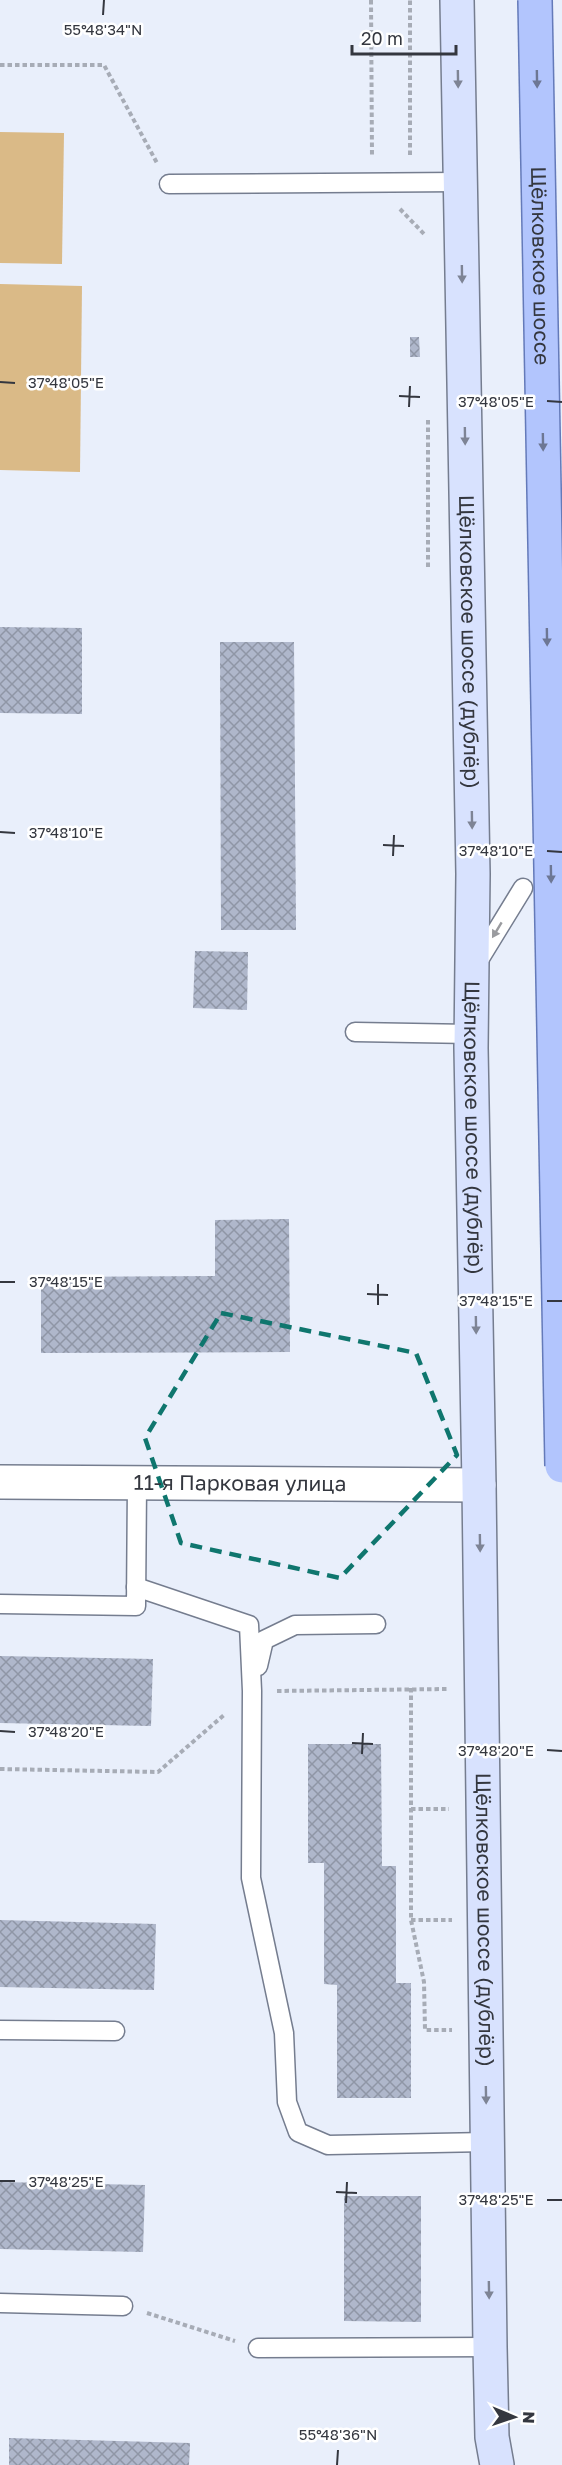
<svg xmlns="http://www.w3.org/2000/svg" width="562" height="2465" font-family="'Golos Text',sans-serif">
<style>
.pitch{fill:#daba87}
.building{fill:url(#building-cross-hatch)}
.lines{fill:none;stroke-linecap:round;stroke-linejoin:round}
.service-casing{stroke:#757d8f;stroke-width:21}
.minor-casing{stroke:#757d8f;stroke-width:36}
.secondary-casing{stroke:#757d8f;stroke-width:36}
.path{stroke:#a7acb6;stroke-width:4;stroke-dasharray:4.5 3;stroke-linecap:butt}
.service{stroke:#fff;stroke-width:18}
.minor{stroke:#fff;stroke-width:33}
.secondary{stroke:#d8e2fe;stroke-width:33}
.primary-bridge-casing{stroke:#647ab9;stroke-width:36;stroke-linecap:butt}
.primary-bridge{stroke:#b2c5fd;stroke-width:33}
.oneway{fill:#7e8495}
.oneway2{fill:#6d7794}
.oneway3{fill:#9a9b9f}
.marked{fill:none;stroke:#0f766e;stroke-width:4.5;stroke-dasharray:12 8;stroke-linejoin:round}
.ticks{fill:none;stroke:#34373f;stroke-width:2}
.labels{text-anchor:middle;stroke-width:5;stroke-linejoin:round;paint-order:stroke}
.street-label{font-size:21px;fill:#34373f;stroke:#fff}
.ticks-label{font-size:15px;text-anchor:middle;fill:#34373f;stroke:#fff;stroke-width:5;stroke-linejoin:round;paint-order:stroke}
</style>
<defs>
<pattern id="building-cross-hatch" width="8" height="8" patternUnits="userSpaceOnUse" patternTransform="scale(1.5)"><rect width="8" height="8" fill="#afb7cb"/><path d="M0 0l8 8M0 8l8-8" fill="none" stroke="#8f96a6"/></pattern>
</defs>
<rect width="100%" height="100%" fill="#e9effb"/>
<g class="pitch">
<polygon points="0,132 64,133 62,264 0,263"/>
<polygon points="0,284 82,286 80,472 0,470"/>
</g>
<g class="building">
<polygon points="410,337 419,337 420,357 410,357"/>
<polygon points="0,627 82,628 82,714 0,713"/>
<polygon points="220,642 294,642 296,930 221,930"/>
<polygon points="195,951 248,952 247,1010 193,1008"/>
<polygon points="289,1219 290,1352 41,1353 41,1277 215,1276 215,1220"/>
<polygon points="0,1656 153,1659 151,1726 0,1723"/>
<polygon points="308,1744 381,1744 382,1866 396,1866 396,1983 411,1983 411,2098 337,2098 337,1985 324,1984 324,1863 308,1863"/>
<polygon points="0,1920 156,1924 154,1990 0,1987"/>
<polygon points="0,2182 145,2185 143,2252 0,2249"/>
<polygon points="344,2196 421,2196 421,2322 344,2321"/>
<polygon points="9,2438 190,2443 189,2465 9,2465"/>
</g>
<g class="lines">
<defs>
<g id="service">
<polyline points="169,184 460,182"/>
<polyline points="477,963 523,888"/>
<polyline points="355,1032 471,1034"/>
<polyline points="136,1587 249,1625 252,1691 251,1878 284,2033 287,2102 298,2132 328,2145 487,2142"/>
<polyline points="0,1604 136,1606 137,1484"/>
<polyline points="258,1666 264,1640 295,1625 376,1624"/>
<polyline points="0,2030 115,2031"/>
<polyline points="0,2303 123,2306"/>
<polyline points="258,2348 490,2347"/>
</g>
<g id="minor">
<path id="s1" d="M0 1482 479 1485"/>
</g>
<g id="secondary">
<path id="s2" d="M457 0 473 874 471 1048 479 1485 490 2347 492 2437 497 2465"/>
</g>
</defs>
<use href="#service" class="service-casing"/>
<use href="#minor" class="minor-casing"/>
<use href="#secondary" class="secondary-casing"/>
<g class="path">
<polyline points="371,0 372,156"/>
<polyline points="0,65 104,65 157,163"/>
<polyline points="410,155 410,0"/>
<polyline points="400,209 425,235"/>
<polyline points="428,420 428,569"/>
<polyline points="411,1688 411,1920 424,1982 425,2030 452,2030"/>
<polyline points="277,1691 449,1689"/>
<polyline points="0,1769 158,1772 224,1715"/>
<polyline points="411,1809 449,1809"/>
<polyline points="411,1920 452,1920"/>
<polyline points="147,2313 235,2341"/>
</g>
<use href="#service" class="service"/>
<use href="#minor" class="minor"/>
<use href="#secondary" class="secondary"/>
<defs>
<g id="primary-bridge">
<path id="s3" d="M535 0 562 1466"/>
</g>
</defs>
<use href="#primary-bridge" class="primary-bridge-casing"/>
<use href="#primary-bridge" class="primary-bridge"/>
</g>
<defs><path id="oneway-solid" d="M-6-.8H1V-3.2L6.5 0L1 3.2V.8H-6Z" transform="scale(1.5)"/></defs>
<g class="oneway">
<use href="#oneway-solid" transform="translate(458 79) rotate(89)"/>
<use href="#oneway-solid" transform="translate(462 274) rotate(89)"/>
<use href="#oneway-solid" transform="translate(465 436) rotate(89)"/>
<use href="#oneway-solid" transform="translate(472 820) rotate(89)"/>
<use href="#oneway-solid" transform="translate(476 1325) rotate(89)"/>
<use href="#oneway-solid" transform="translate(480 1543) rotate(89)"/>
<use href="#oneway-solid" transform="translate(486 2095) rotate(89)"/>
<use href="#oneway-solid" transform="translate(489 2290) rotate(89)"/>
</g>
<g class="oneway2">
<use href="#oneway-solid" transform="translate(537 79) rotate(89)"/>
<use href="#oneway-solid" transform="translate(543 442) rotate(89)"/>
<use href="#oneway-solid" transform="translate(547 637) rotate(89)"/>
<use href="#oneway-solid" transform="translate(551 874) rotate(89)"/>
</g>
<use class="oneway3" href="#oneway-solid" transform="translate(497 930) rotate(121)"/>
<path class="marked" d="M221 1313 416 1353 457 1455 340 1578 181 1543 145 1438Z"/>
<path class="ticks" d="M103 15 104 0M0 382 15 383M399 396 420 397M547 401 562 402M409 407 410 386M0 832 15 833M383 845 404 846M547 851 562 852M393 856 394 835M0 1282H15M367 1294 388 1295M547 1301H562M378 1305V1284M0 1731 15 1732M352 1743 373 1744M547 1750 562 1751M362 1754 363 1733M0 2181H15M336 2192 357 2193M547 2200H562M346 2203 347 2182M337 2465 338 2450"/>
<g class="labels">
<g class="street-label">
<text dy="7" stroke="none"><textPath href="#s3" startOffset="266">Щёлковское шоссе</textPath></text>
<text dy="7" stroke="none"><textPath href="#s2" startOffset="642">Щёлковское шоссе (дублёр)</textPath></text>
<text dy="7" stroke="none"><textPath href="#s2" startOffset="1128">Щёлковское шоссе (дублёр)</textPath></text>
<text dy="7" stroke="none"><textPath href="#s1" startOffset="240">11-я Парковая улица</textPath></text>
<text dy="7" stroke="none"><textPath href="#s2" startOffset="1920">Щёлковское шоссе (дублёр)</textPath></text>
</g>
</g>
<g class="ticks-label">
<text x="103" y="35">55°48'34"N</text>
<text x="66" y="388">37°48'05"E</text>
<text x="496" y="407">37°48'05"E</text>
<text x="66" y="838">37°48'10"E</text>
<text x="496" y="856">37°48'10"E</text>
<text x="66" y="1287">37°48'15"E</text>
<text x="496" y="1306">37°48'15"E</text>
<text x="66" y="1737">37°48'20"E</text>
<text x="496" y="1756">37°48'20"E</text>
<text x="66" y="2187">37°48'25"E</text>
<text x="496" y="2205">37°48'25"E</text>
<text x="338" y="2440">55°48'36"N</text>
</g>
<g transform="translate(514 2417) rotate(92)" stroke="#ffffff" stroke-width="4.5" paint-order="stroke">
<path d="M0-4.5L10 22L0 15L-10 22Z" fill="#34373f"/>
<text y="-9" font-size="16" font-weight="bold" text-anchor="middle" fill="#34373f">N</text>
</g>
<path d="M352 45v9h104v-9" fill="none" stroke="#34373f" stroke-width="3"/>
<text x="361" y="45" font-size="18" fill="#34373f" stroke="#ffffff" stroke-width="4.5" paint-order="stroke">20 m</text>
</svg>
